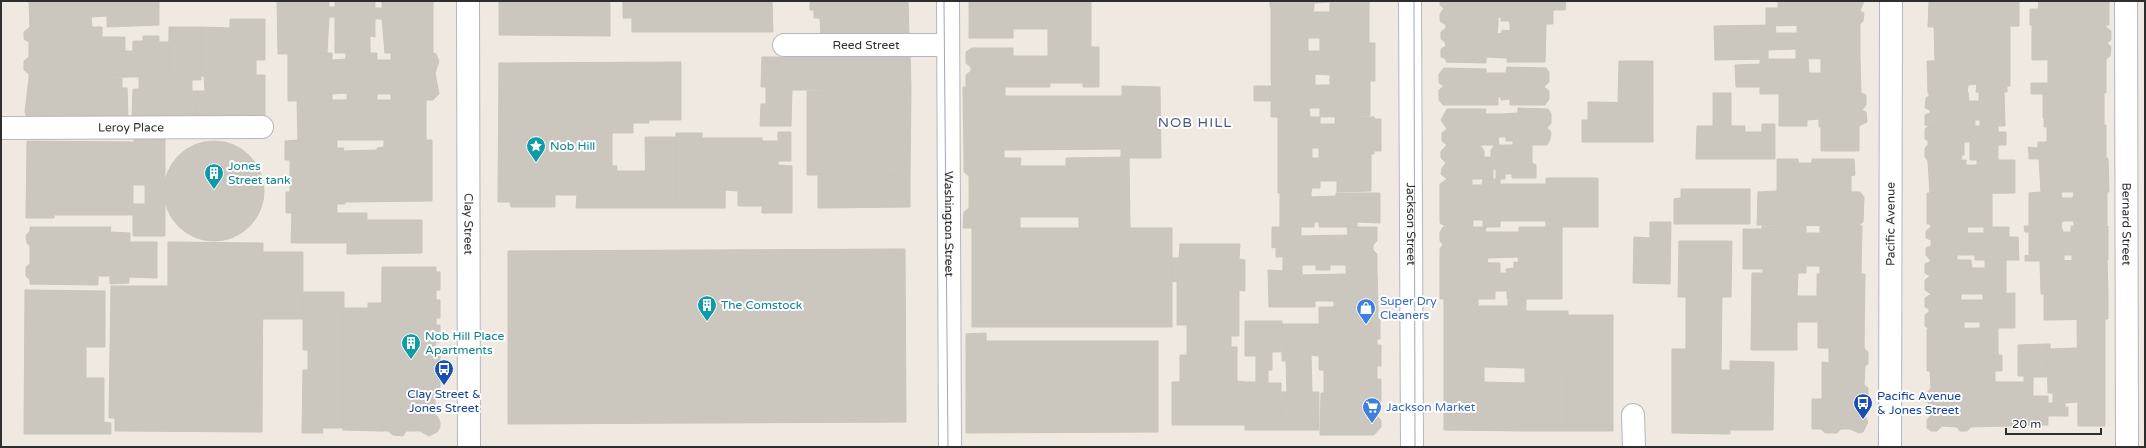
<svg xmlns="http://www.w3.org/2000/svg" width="2146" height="448" font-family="'Varela Round',sans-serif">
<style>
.building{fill:#cbc7bf;stroke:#cbc5ba}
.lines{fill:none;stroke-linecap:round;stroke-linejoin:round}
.minor-casing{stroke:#b4b7c1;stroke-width:24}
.minor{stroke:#fff;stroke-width:22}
.tram{stroke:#a3a6b8;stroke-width:1}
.labels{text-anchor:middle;stroke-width:4;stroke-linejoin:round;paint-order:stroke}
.street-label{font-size:12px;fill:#2e2e2e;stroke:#fff}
.culture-label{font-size:12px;fill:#0d838f;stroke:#fff;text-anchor:start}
.shop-label{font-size:12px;fill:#366cbe;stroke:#fff;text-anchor:start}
.transit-label{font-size:12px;fill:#164399;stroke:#fff}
.quarter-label{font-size:14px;letter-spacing:1px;fill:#4d5680;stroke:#fff}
</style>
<rect width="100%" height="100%" fill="#efe9e1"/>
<g class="building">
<polygon points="29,1 159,1 159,25 107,27 107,16 91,17 92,27 30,27"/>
<polygon points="277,1 329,1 329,7 335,7 335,1 375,1 375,8 382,8 382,1 433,1 433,53 385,53 382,19 375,19 375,37 370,36 370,53 335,53 335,17 329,17 327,53 278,54"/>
<polygon points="499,1 610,1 610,36 499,35"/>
<polygon points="623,1 678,1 678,32 632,32 632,18 623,18"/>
<polygon points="678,1 772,1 773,32 678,32"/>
<polygon points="810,1 908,1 909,35 821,36 820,18 814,18 814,10 810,10"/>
<polygon points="969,1 1091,1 1091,41 1048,42 1048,29 1013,29 1013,38 969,38"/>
<polygon points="1270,1 1369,1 1369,7 1330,7 1330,2 1314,3 1314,7 1270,7"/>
<polygon points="1440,1 1566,1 1565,10 1553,10 1553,24 1510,24 1509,21 1501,21 1501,17 1498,17 1498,25 1446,25 1440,21 1440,14 1444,8 1440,5"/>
<polygon points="1778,1 1864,1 1860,11 1864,13 1863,21 1860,24 1766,26 1766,8 1778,8"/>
<polygon points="1929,1 2019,1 2019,26 1928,27"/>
<polygon points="2039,1 2109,1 2109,25 2030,25 2030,9 2038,9"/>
<polygon points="1271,7 1314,7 1313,12 1330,12 1330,7 1369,7 1369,43 1320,43 1320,38 1308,38 1308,44 1271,44"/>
<polygon points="230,19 265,19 265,60 256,60 256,75 265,75 265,117 230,117"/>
<polygon points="1510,24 1546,24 1545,62 1507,62 1507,58 1486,57 1486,63 1446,62 1446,59 1441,57 1441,49 1446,46 1445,42 1441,39 1441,32 1446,28 1446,25 1498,25 1497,34 1502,33 1502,30 1510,31"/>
<polygon points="1860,24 1860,58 1796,59 1796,49 1768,50 1768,59 1715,60 1714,26 1775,25 1776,33 1797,33 1797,25"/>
<polygon points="2106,24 2106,27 2111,31 2111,40 2107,43 2111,47 2110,56 2106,59 2032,60 2032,25"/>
<polygon points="1934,26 2010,26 2010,60 1935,61"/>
<polygon points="30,27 102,27 102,37 125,37 125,51 29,52 29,42 24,39 24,32"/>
<polygon points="169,27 201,27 201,80 192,80 192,91 197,91 196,116 168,116"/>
<polygon points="201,27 230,28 230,117 196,116 197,91 205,91 204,76 201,76"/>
<polygon points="143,36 159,36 159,42 169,42 168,116 132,116 133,89 139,89 139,77 132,77 133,41 143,41"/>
<polygon points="1091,41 1091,47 1099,47 1099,87 1083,87 1083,83 1050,83 1050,87 966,87 966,75 971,71 971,67 966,63 966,52 972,48 1013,48 1013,56 1048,56 1048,42"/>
<polygon points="1320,43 1375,43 1375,81 1330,81 1330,75 1315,74 1315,81 1271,81 1271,44 1308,44 1308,51 1320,51"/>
<polygon points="125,51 132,51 132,77 29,78 29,74 24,70 24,61 29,57 29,52"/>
<polygon points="789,52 910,52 911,90 792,90 791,126 760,126 761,104 766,104 766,87 761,87 762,57 789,57"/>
<polygon points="288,53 332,53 332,60 346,59 346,53 377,53 377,60 391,60 391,53 433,53 436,54 439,61 435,73 439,94 433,100 391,100 391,94 377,94 377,100 347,100 347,93 332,94 332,100 288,101"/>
<polygon points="1860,58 1861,93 1760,94 1760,87 1736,87 1735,65 1760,64 1760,59 1808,59 1809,73 1821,73 1821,59"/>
<polygon points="2106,59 2106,93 2031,94 2031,83 2048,83 2048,60"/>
<polygon points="2010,60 2010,86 2007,86 2007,92 1976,92 1977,84 1968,85 1967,93 1928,93 1927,61"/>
<polygon points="1619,61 1653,61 1653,103 1618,103"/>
<polygon points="681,62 681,120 649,120 649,123 633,123 633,133 612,133 612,166 617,166 617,171 645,171 646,208 576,208 577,195 555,195 555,207 511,207 510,202 498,202 499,63"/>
<polygon points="1507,67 1546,68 1549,72 1549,82 1544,87 1549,91 1549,99 1545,105 1510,105 1510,99 1501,100 1501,97 1498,97 1498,105 1443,105 1439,100 1439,90 1444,86 1439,83 1439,74 1444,68 1486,69 1486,73 1506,73"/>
<polygon points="29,78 122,78 122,88 127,88 128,118 28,120 25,112"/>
<polygon points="1271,81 1315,81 1315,85 1330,85 1330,81 1370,81 1370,116 1320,117 1320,108 1309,108 1310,117 1271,117 1271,101 1254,101 1254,86 1272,86"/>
<polygon points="1122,86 1160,87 1161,158 1121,158 1121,149 1004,150 1004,158 964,158 963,87 1005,87 1005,96 1122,96"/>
<polygon points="911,90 910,175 807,175 807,91"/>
<polygon points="1968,92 1969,101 1979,101 1979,92 2004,92 2005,126 1980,126 1980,120 1975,120 1975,126 1930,127 1925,125 1925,115 1930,113 1930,110 1925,108 1926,98 1929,96 1929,93"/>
<rect x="1713" y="93" width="18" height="34"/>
<polygon points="1861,93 1866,95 1866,105 1862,110 1866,112 1867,122 1859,126 1819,127 1819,119 1807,120 1807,126 1779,126 1779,94"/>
<polygon points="2104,93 2104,118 2043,118 2043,94"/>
<polygon points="297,100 426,100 426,140 298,140"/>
<polygon points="1588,102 1653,103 1653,142 1582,142 1582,120 1588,120"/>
<polygon points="1518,108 1548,109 1551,114 1551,123 1547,128 1551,132 1550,139 1547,145 1513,145 1513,141 1506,141 1506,137 1498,137 1499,145 1447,145 1442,141 1442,133 1447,129 1441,120 1447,109 1486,109 1485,114 1502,114 1518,113"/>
<polygon points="1278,117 1320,117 1320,124 1335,124 1335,117 1374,117 1375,119 1381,119 1381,151 1374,151 1374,154 1319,154 1319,148 1312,148 1312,154 1278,154"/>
<polygon points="2044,118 2104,118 2104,125 2106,125 2106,152 2029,153 2028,147 2038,148 2038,142 2047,142 2047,127 2044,127"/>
<polygon points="1762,124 1775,124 1775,159 1696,159 1697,126 1745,126 1745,132 1762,132"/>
<polygon points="1859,126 1859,151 1821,151 1821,127"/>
<polygon points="1975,126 1998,126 1998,132 2006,132 2006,145 1998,145 1998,160 1970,160 1970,142 1964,142 1964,155 1962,155 1961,160 1928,161 1925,157 1925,148 1928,145 1928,141 1925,139 1925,129 1928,127"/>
<polygon points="778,132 791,132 791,161 778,161 778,165 792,166 792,213 762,213 762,141 778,141"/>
<rect x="676" y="133" width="26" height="75"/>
<polygon points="134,137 165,137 165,236 133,236 133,204 145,204 145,185 133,185"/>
<polygon points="645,137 676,137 676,208 646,208"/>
<polygon points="702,138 726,138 725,208 702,208"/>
<polygon points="726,138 762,138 762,206 738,206 738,191 725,190"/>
<polygon points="298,140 337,140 337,148 344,148 343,151 377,150 377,148 384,147 384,140 432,140 432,201 345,202 345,204 337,204 337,213 286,213 286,192 290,192 290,160 285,160 285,141"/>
<polygon points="27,141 133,142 133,215 54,215 54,218 26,218"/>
<circle cx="214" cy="191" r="50"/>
<polygon points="1447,145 1480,145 1484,151 1484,157 1491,157 1491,150 1495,145 1532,145 1532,163 1536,165 1536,178 1512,178 1512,174 1505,174 1505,179 1496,179 1496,169 1493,169 1493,179 1447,179 1441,174 1442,168 1446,163 1441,158 1441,151"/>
<polygon points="2106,152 2106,158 2108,158 2109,192 2041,192 2039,159 2029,159 2029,153"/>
<polygon points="1278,154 1312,154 1312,158 1319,158 1319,154 1371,154 1371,191 1337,192 1337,181 1320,181 1320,188 1312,188 1311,193 1278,193"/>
<polygon points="1129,157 1130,228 1079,228 1079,217 1020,217 1020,228 963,228 964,212 969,208 969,176 964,172 964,158 1021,158 1020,166 1066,166 1066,158"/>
<polygon points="1777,159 1798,159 1798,163 1812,163 1812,159 1854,159 1855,175 1851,176 1851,192 1777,191"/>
<polygon points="1966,160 1966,165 1977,165 1977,160 2015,160 2015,193 1930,194 1928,161"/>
<polygon points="818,174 910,175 910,207 818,208"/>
<polygon points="1546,178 1598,178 1598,227 1546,227 1546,221 1500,221 1500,227 1483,227 1483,220 1473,220 1473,227 1447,227 1440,223 1440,184 1447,179 1472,179 1472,185 1482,185 1483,179 1500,179 1500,184 1546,184"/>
<polygon points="1681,189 1750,189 1750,224 1674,224 1674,199 1681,198"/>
<polygon points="1777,191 1860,192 1864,197 1863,222 1860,224 1860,226 1757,225 1758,192"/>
<polygon points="2041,192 2061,192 2062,198 2073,198 2074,192 2107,192 2107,225 2074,226 2074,221 2062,221 2061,226 2029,226 2029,193"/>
<polygon points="1280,193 1311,193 1311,197 1336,196 1336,193 1380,193 1380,223 1357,222 1357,227 1319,227 1319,222 1314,222 1314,227 1280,227"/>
<polygon points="1927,193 1992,194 1992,227 1931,227 1930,224 1927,224"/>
<polygon points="292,213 367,213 367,220 422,220 422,253 347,254 347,243 291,243"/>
<polygon points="1650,222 1671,222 1670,284 1633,283 1634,237 1650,238"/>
<polygon points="1762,226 1806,226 1806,233 1820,233 1820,226 1862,226 1861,274 1820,274 1820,266 1806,266 1806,273 1763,273 1763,269 1743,269 1743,229 1762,229"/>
<polygon points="2024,226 2061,226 2063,232 2071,232 2071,226 2108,226 2108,260 2072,261 2072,255 2064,255 2064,261 2025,261 2025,255 2029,256 2029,232 2025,232"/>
<polygon points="30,227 111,227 110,232 130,233 130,242 157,242 157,278 129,277 129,283 110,284 110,276 98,276 98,285 30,284 30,280 26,276 26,267 30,264 30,246 27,243 26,235 30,231"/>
<polygon points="1272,227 1301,227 1301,236 1348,235 1347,227 1377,227 1377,241 1373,245 1373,250 1377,254 1377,272 1346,272 1346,265 1330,265 1330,270 1316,270 1316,265 1302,265 1302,272 1283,271 1283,257 1276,257 1276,247 1272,248"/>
<polygon points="1443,227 1486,227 1485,232 1519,232 1519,227 1562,227 1562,263 1519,263 1518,257 1488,258 1487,263 1440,263 1440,249 1443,244 1440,241 1440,232"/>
<polygon points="1931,227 1967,227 1968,233 1984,233 1984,227 2009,227 2009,237 2018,237 2019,260 1975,260 1975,255 1957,255 1957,260 1931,261 1926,255 1926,248 1931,246 1931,240 1926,238 1926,231"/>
<rect x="972" y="228" width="200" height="99"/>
<polygon points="1679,241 1732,241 1731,297 1722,297 1721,370 1730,370 1730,434 1672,433 1672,349 1686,349 1686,297 1678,297"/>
<polygon points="168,242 263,243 262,432 115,431 115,418 109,418 111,286 168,286"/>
<polygon points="1180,244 1240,244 1239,259 1245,260 1245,291 1239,290 1239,336 1231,336 1231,347 1237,347 1237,381 1245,382 1245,425 1172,425 1172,382 1180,382 1180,355 1187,355 1187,325 1177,325 1177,281 1172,282 1172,258 1179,258"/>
<polygon points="905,249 906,422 508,424 508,251"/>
<polygon points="263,252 303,252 303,319 262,319"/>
<polygon points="1957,260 1971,260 1972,268 1985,268 1985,260 2006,260 2006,294 1931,294 1925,290 1925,280 1930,276 1925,273 1925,264 1931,261"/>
<polygon points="2107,260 2108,293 2041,294 2040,261"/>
<polygon points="1440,262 1500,263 1500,273 1507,273 1506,269 1514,268 1514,262 1562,263 1562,299 1507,299 1507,291 1495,291 1495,299 1440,299"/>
<polygon points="382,267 436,267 436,272 440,272 440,290 436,290 436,300 440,300 440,318 436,318 436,325 440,325 440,342 436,342 435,351 440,351 440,369 435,369 435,375 440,375 440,395 435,395 435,415 437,416 440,422 440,427 437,432 429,436 420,431 406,431 403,436 393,435 388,431 381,431"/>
<polygon points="1268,270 1302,272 1302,275 1346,274 1346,272 1377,272 1378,307 1334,307 1334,301 1315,301 1315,307 1269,307"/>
<polygon points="1752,273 1798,273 1797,296 1817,296 1817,274 1865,274 1864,348 1818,348 1818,322 1797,322 1797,350 1751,350"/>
<polygon points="25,290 105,291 105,347 86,347 86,378 104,378 104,422 111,423 111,434 24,434"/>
<polygon points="303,292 344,292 343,428 322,428 323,433 302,433 303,370 308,370 308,350 303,350"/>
<polygon points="2015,293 2015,328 1980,328 1980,322 1964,322 1964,328 1929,329 1925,326 1925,315 1929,312 1929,309 1925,307 1925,298 1931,294 1961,294 1961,300 1983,300 1983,294"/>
<polygon points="2108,293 2108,319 2044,320 2044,294"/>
<polygon points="1444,299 1478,299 1478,306 1508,306 1508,300 1526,299 1525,368 1484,367 1484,382 1525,383 1525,431 1444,430"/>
<polygon points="368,303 382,303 381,431 343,430 343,308 368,308"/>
<polygon points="1319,307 1378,307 1378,319 1380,319 1380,339 1377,339 1377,345 1381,345 1381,366 1377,366 1377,379 1381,379 1381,402 1376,402 1376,415 1381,420 1381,427 1374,435 1320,435 1321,393 1324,393 1324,370 1319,370"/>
<polygon points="1525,311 1568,311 1567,431 1525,431"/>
<polygon points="1568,315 1613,315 1613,431 1567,431"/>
<polygon points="2077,319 2105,319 2105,426 2078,426"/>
<polygon points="1245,321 1282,321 1281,352 1272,352 1272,370 1268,370 1268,383 1281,383 1281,430 1245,430 1245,382 1256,382 1256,356 1245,356"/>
<polygon points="1282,324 1319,324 1318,356 1311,355 1312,392 1319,392 1319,430 1281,430 1282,392 1287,392 1286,361 1282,361"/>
<polygon points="1980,328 1998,328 1998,355 2002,355 2002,371 1927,371 1927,329"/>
<polygon points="986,333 986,341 1158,341 1158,432 966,433 966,334"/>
<polygon points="2047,344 2047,377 2033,377 2033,396 2048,396 2048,425 1971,427 1967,431 1960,431 1957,427 1942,426 1937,431 1931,431 1927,428 1927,420 1930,416 1930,405 1927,402 1927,393 1931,388 1930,371 1995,371 1995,382 2024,382 2024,376 2018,376 2018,345"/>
<polygon points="2047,344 2050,344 2050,349 2077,348 2077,402 2065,403 2065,407 2068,407 2068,416 2048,416 2048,403 2053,403 2053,393 2048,393"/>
<polygon points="1829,348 1864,348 1868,352 1868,364 1865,366 1864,385 1868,388 1868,400 1864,401 1864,414 1868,422 1863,432 1859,433 1850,429 1841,429 1837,433 1825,433 1821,429 1812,429 1812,399 1822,399 1822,362 1829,363"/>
<polygon points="1730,361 1774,362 1773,430 1730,430"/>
</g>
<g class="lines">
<defs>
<g id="minor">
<path id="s1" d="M468 1 469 447"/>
<path id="s2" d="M948 1 950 447"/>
<path id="s3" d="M1410 1 1412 447"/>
<path id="s4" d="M2126 1 2127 447"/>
<path id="s5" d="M784 45H948"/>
<path id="s6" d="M1 128 262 127"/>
<polyline points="1633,415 1634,447"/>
<path id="s7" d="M1890 447 1891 1"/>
</g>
</defs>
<use href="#minor" class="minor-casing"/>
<use href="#minor" class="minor"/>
<g class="tram">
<polyline points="944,1 948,447"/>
<polyline points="1414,1 1415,447"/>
</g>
</g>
<defs>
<symbol id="sight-pin" viewBox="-11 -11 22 30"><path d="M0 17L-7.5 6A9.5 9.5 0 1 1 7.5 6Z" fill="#0f9aa8" stroke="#fff"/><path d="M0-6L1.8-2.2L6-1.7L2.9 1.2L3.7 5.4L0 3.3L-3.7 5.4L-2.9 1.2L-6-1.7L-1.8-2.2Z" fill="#fff"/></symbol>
<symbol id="building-pin" viewBox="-11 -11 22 30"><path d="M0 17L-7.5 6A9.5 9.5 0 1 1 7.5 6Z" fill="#0f9aa8" stroke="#fff"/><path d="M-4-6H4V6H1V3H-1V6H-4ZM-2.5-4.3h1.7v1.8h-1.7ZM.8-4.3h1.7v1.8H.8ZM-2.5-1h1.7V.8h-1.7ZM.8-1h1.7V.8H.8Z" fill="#fff"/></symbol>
<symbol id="shop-pin" viewBox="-11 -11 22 30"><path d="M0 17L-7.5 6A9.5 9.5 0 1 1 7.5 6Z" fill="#3f7fe0" stroke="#fff"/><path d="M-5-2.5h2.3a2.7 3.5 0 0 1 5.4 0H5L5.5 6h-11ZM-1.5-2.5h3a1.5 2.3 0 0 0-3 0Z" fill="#fff"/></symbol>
<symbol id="bus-pin" viewBox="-11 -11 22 30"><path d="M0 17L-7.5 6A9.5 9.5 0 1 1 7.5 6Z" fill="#1a4fb4" stroke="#fff"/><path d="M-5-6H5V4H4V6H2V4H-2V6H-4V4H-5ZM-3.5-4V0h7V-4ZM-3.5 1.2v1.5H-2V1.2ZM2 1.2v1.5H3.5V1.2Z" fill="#fff"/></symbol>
<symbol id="supermarket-pin" viewBox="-11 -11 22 30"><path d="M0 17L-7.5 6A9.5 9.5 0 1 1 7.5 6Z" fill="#3f7fe0" stroke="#fff"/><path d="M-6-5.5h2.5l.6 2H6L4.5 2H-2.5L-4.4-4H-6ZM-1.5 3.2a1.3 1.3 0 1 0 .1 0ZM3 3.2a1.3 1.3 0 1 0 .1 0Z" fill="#fff"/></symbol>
</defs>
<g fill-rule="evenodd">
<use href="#sight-pin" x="525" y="135" width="22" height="30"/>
<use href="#building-pin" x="203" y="162" width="22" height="30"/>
<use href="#building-pin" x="696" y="294" width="22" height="30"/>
<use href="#shop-pin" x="1355" y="297" width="22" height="30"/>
<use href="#building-pin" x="400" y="332" width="22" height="30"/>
<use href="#bus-pin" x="433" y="358" width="22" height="30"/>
<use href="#bus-pin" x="1852" y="392" width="22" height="30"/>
<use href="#supermarket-pin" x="1361" y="396" width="22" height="30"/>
</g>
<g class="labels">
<g class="street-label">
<text dy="4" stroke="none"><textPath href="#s5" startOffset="82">Reed Street</textPath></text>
<text dy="4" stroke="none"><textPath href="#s6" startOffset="130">Leroy Place</textPath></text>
<text dy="4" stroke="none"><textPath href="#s1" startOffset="223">Clay Street</textPath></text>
<text dy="4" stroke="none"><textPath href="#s2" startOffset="223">Washington Street</textPath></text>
<text dy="4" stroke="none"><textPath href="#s3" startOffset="223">Jackson Street</textPath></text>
<text dy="4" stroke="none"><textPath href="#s7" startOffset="223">Pacific Avenue</textPath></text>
<text dy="4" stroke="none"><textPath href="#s4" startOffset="223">Bernard Street</textPath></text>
</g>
<g class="culture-label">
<text x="550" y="150">Nob Hill</text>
<text x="228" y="170">Jones<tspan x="228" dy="14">Street tank</tspan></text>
<text x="721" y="309">The Comstock</text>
<text x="425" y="340">Nob Hill Place<tspan x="425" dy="14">Apartments</tspan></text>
</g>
<g class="shop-label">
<text x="1380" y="305">Super Dry<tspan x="1380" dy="14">Cleaners</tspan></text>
<text x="1386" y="411">Jackson Market</text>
</g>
<g class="transit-label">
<text x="444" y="398">Clay Street &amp;<tspan x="444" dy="14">Jones Street</tspan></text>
<text x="1877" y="400" text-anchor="start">Pacific Avenue<tspan x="1877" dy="14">&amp; Jones Street</tspan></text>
</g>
<g class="quarter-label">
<text x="1195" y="127">NOB HILL</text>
</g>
</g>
<rect width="2146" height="448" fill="none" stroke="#2e2e2e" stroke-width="4"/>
<path d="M2006 428v6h95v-6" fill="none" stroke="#2e2e2e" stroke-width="2"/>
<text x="2012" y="428" font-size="12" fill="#2e2e2e" stroke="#ffffff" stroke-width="3" paint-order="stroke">20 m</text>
</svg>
